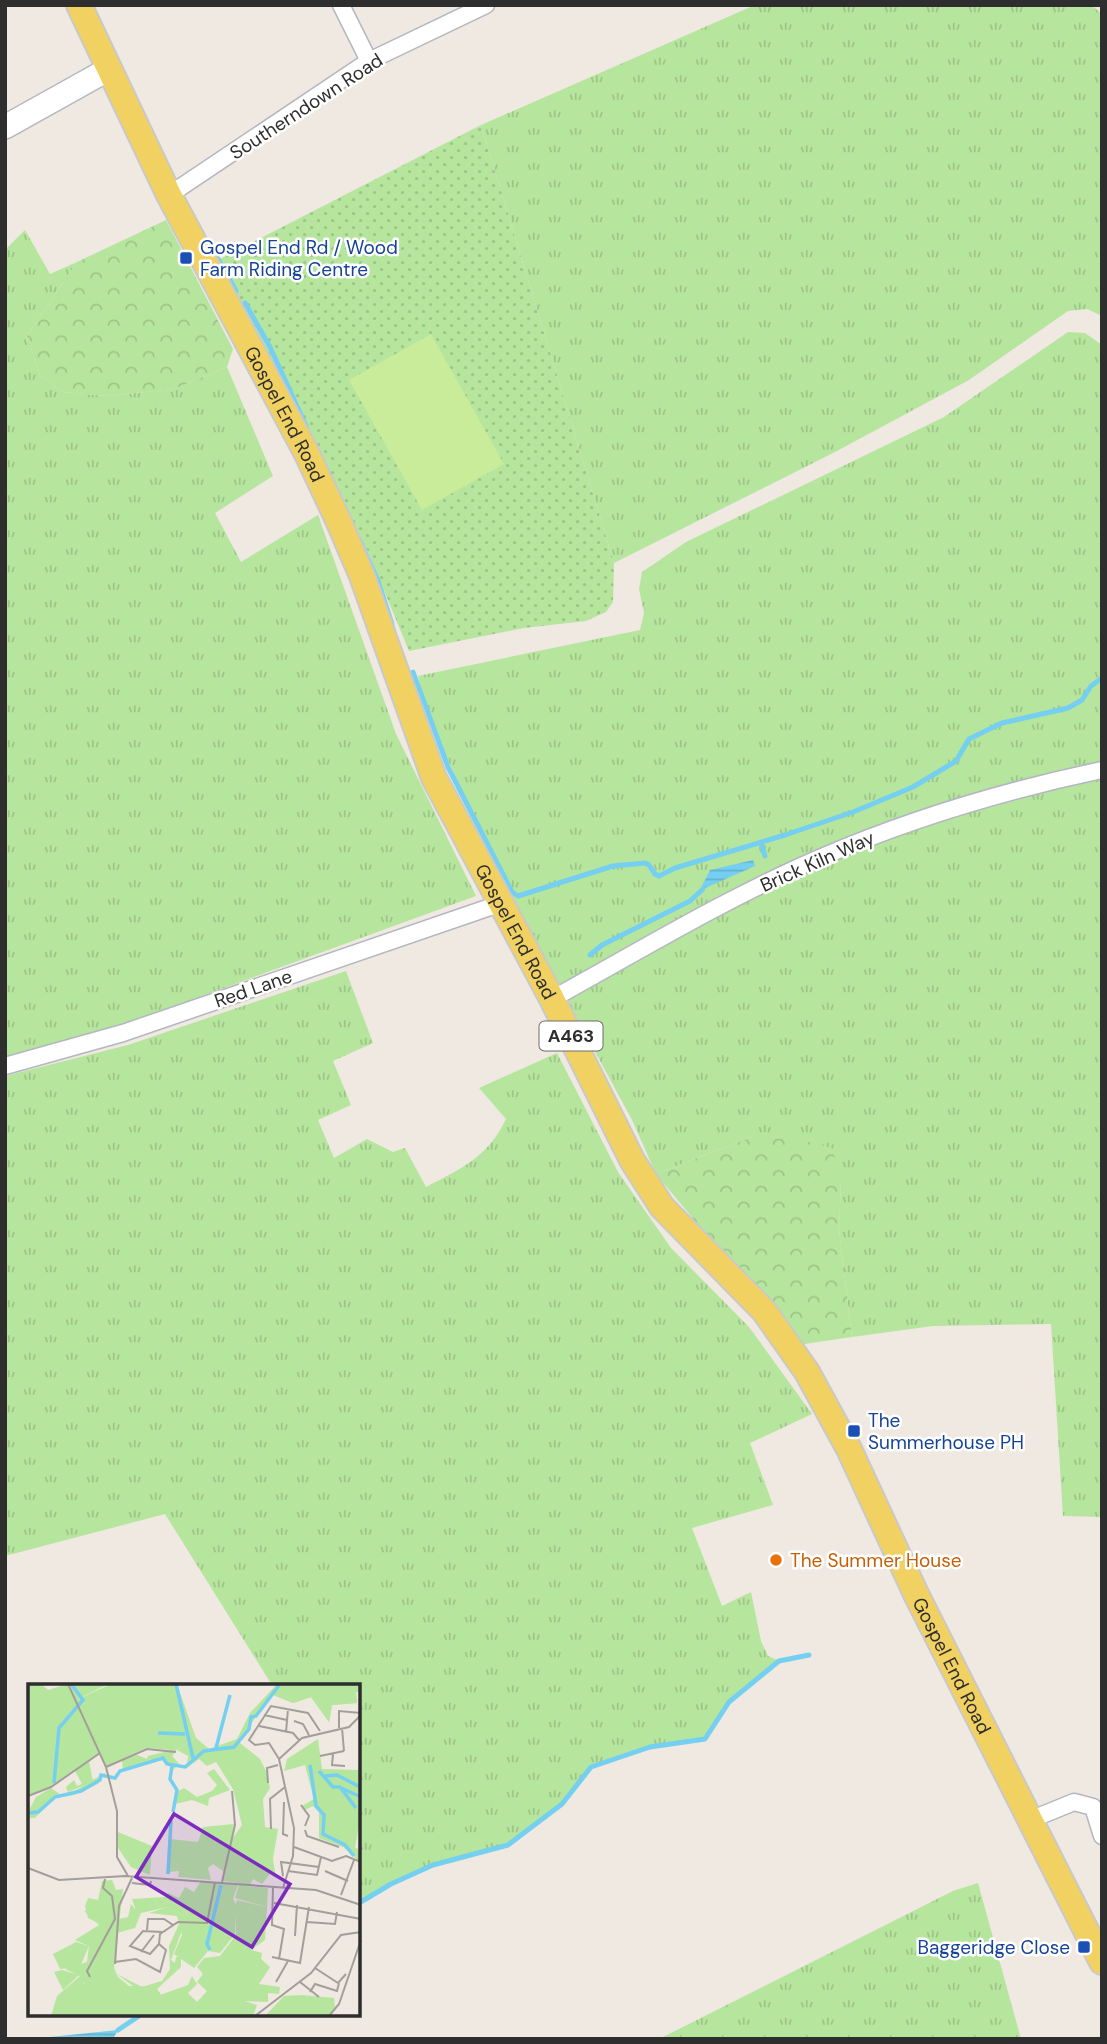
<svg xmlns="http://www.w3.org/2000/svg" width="1107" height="2044" font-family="'DM Sans',sans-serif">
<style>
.grass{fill:url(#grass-tufts)}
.forest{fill:url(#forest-crowns)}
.park{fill:url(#park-dots)}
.pitch{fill:#c9ec9a}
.water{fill:url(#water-rules)}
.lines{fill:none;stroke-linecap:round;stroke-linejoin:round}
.stream{stroke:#75cff0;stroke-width:5}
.street-casing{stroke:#b4b7c1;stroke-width:19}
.secondary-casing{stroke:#b4b7c1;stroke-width:26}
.primary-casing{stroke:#c9c9c9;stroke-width:28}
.street{stroke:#fff;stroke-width:16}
.secondary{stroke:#fff;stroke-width:23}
.primary{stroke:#f2d163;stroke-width:24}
.transit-dot{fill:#1a4fb4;stroke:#fff;stroke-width:2.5}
.food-dot{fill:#e8710a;stroke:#fff;stroke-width:2.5}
.labels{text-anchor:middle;stroke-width:5;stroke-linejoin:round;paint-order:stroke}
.shield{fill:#fff;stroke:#6d6d6d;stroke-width:2}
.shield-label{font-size:18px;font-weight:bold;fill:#2e2e2e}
.street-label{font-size:19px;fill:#2e2e2e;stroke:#fff}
.transit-label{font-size:19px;fill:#164399;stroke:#fff;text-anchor:start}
.food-label{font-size:19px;fill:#c56008;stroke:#fff;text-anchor:start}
.inset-river{fill:none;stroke:#75cff0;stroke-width:3.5}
.inset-road{fill:none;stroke:#a29e99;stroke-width:2}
.view{fill:#7b2cbf;fill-opacity:0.15;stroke:#7b2cbf;stroke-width:3.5}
.inset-edge{fill:none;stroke:#2e2e2e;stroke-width:3.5}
</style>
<defs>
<pattern id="grass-tufts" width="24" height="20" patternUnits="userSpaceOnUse" patternTransform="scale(1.75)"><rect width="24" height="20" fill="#b6e59e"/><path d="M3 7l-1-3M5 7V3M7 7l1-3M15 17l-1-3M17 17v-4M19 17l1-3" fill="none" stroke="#9dc588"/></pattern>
<pattern id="forest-crowns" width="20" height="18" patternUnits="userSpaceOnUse" patternTransform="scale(1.75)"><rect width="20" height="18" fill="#b6e59e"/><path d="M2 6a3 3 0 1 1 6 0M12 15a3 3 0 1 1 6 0" fill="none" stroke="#9dc588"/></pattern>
<pattern id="park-dots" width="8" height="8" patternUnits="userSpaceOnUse" patternTransform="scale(1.75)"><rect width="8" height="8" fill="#b6e59e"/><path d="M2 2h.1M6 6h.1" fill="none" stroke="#9dc588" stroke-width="1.8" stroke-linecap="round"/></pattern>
<pattern id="water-rules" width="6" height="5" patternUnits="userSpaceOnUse" patternTransform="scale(1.75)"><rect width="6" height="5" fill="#75cff0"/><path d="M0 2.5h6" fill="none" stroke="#66b2ce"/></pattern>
</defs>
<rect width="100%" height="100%" fill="#efe9e1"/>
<g class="grass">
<polygon points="755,5 1091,5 1102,14 1102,316 1087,309 1068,311 969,380 835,452 614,563 481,125"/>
<polygon points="25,230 50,274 77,262 27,336 40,375 63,392 107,396 174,389 227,367 273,476 215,513 241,562 318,515 396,734 476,896 117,1027 5,1058 5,250"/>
<polygon points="1068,332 1085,333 1102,345 1102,1517 1063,1516 1051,1324 933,1326 852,1337 839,1230 841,1181 752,1137 656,1174 632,1120 512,898 428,717 418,676 640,630 644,613 639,589 642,572 686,542 944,417"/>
<path d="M346 971 373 1043 333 1061 351 1105 318 1120 334 1158 367 1139 393 1152 405 1148 426 1187C462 1168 488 1157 506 1119L479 1088 557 1053 618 1172 671 1248 749 1327 812 1414 750 1443 773 1505 692 1528 722 1606 751 1592 761 1641 768 1656 779 1661 729 1702 705 1739 650 1747 591 1767 562 1804 508 1845 433 1865 391 1884 359 1903V1685H272L165 1514 5 1556V1076L128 1045Z"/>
<polygon points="978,1883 1021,2039 659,2039 953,1891"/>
</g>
<g class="forest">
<polygon points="166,220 233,349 227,367 174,389 107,396 63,392 40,375 27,336 77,262"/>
<polygon points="752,1137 800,1140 832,1148 841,1181 839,1230 852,1337 798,1345 656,1174"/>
</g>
<polygon class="park" points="481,125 614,563 613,602 606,612 586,621 524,628 409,651 368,552 218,260"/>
<polygon class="pitch" points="431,334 504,464 422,510 349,380"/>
<g class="water">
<polygon points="753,860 755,866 703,889 702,886 710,870"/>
<polygon points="118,2030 113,2039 30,2039"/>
</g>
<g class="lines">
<g class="stream">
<polyline points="210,245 236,291"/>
<polyline points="245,303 270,347 306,426"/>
<polyline points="359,539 378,581 392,624"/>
<polyline points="413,672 448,767 512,892 518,896 613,866 645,863 649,865 655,874 659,876 675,868 785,835 853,812 913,787 956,761 969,739 1002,723 1068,708 1082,700 1091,686 1102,678"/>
<polyline points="761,843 765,856"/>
<polyline points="590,955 602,945 690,901 703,889"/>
<polyline points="359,1903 391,1884 433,1865 508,1845 562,1804 591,1767 650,1747 705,1739 729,1702 779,1661 809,1655"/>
<polyline points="118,2030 142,2014"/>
</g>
<defs>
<g id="street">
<polyline points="341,5 369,61"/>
<polyline points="169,195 369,61 486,5"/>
<path d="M552 999C641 950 730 896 824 856 913 818 1007 790 1102 770"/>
<polyline points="5,1066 123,1033 499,904"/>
<polyline points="1030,1820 1074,1802 1093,1807 1102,1836"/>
</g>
<polyline id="secondary" points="5,127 109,69"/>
<g id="primary">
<path id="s1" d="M79 5 169 195 307 454 338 520 362 576 434 778 552 999 632 1160 662 1207 764 1311 807 1372 849 1449 916 1594 1102 1962"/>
</g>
</defs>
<use href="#street" class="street-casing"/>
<use href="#secondary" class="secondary-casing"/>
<use href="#primary" class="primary-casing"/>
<use href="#street" class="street"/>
<use href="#secondary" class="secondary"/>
<use href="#primary" class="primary"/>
</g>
<g class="transit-dot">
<rect x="179" y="251" width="14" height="14" rx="3.5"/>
<rect x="847" y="1424" width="14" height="14" rx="3.5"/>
<rect x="1077" y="1940" width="14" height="14" rx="3.5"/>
</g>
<circle class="food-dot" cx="776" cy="1560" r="7"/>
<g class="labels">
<rect class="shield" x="539.5" y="1021.5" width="63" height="29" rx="5"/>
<g class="shield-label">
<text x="571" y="1042">A463</text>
</g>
<g class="street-label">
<text transform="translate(306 106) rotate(-33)" y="7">Southerndown Road</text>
<text dy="7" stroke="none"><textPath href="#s1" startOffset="458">Gospel End Road</textPath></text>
<text transform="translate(817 861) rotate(-24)" y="7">Brick Kiln Way</text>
<text dy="7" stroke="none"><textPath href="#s1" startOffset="1026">Gospel End Road</textPath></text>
<text transform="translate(253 988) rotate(-19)" y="7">Red Lane</text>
<text dy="7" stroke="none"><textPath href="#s1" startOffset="1886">Gospel End Road</textPath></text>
</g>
<g class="transit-label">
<text x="200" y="254">Gospel End Rd / Wood<tspan x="200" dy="22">Farm Riding Centre</tspan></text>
<text x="868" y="1427">The<tspan x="868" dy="22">Summerhouse PH</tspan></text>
<text x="1070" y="1954" text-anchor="end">Baggeridge Close</text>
</g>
<g class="food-label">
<text x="790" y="1567">The Summer House</text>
</g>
</g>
<g transform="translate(28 1684)">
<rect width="332" height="332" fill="#efe9e1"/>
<path d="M0 0H13L20 6 39 0 71 69 23 102 0 111ZM83 0H148L151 6 146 9 166 55 147 67 143 76 118 77 120 72 144 66 118 64 78 82 48 16ZM212 59 232 75 238 87 242 104 235 115 237 143 250 145 245 175 248 194 242 190 234 200 225 195 222 201 195 197V187L185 180 180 184 183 196 150 193 151 187 141 188 139 181 142 155 170 158 175 143 206 140 204 155 214 141 205 105 185 68ZM61 77 65 98 40 108 38 103 46 96 49 102 54 100 47 87ZM23 104 33 111 0 128 8 113ZM90 148 124 162 122 191 103 183 88 161ZM173 197 210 201 205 215 208 220 209 216 239 223 237 256 223 266 234 269 233 275 242 283 231 300 252 303 251 310 240 309V318L217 317 229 321 225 332H147L132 311 160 301 164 292 169 300 160 309 169 318 179 307 169 298 175 290 169 283 176 274 192 272 208 251V230L207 250 192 269 180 267 166 284 146 270 154 251 149 232 121 229 140 223 158 234 159 225 140 217 129 223 128 216 126 222 108 227 104 215 137 213 140 209 151 214 157 203 166 208ZM48 258 61 262 52 283 32 285 25 270ZM34 286 51 291 35 306 26 288ZM274 311 306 314 307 324 300 332H237L256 312Z" fill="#b6e59e"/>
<path d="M52 0H78V1L48 16 42 2ZM249 0H327L329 19 304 21 301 38 283 13 265 19 243 10 208 63 186 68 202 82 205 105 188 78 179 82 171 75 159 84 149 82 145 86 136 76 145 73 154 83 159 82 160 72 149 66 166 55 145 8 151 6 168 54 181 65 209 55 222 29ZM109 71 127 78 95 87 94 76ZM186 85 202 106 181 114 180 122 164 116 147 120V109L156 104 169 113 184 107 189 101 179 89ZM78 88 70 100 46 111 26 114 7 134H0V128L27 112 45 108ZM122 216H128L129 223 140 217 159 225 158 234 140 223 113 229 107 244 89 249 91 235 100 233 103 220 108 226 125 222ZM90 221 59 298 55 299 60 301 63 312 38 332H23L29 312 52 292 37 285 59 278 61 262 47 256 71 241 56 227ZM151 240 156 241 143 276 147 279 148 273H153V283L129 305 86 332 105 302 89 290 114 303 134 297 142 285 141 262Z" fill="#b6e59e"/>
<path d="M252 0H331L332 8H328L329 19 304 21 301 38 283 13 265 19 243 10ZM290 55 294 85 332 86V136L327 164 332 165 331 177 315 163 291 154V128L285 122 277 126 274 122 286 115 277 81 256 87 259 75ZM84 196 88 206 95 205 86 284 90 293 101 302 128 303 147 332H27L58 311 56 289 76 242 60 234 57 222 60 214 70 216 74 197ZM211 201 240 204 239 223 207 214Z" fill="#b6e59e"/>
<path class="inset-river" d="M148 0 165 74M130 49 157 50M188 64 202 11M282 81 288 122 296 131 295 150 317 161 326 172M144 82 142 95 149 106 145 128M291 87 305 103H312L328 124M297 92 309 91 332 103M26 99 31 44 55 16 43 0M313 104 333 113M0 129 10 128 27 113 53 107 72 96 73 91 87 94 92 87 135 74 139 80 157 83 176 67 206 63 221 45 223 33 228 32 252 0M140 190 143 137M182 266 179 260 193 201"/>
<path class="inset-road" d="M40 0 78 83 89 127V173L100 192M236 31 259 36M266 37 275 40 281 51M231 42 265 49 271 56M311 44V27L333 29M314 44 316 67M258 48 260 25M305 70 304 81 317 82M292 72 316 67M251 75 241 59 227 61 221 56 243 22 280 29 292 47M78 83 119 65 148 68M240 99 239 84 250 81M0 112 23 103 72 69M256 118 255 150 260 152M273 121 281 132 277 142M243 145 242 115 257 103M277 146 279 152 311 163M266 163 304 177 318 172 333 178M0 184 31 196 97 192 288 206 333 221M260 187 289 191 293 173M297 187 320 197M255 192 253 178 291 183M194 198 207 141 204 107M104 199 122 201 123 197M245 203 244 241 256 245 251 275M255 204 265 172 266 144 251 75 274 54 321 43 333 31M313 211 326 176M246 219 333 235M279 238 307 240 309 228M119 246 120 235H136L145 241M267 252 269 221M131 260 122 270 102 262 115 247 134 248M113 268 126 251M244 273 272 279 281 223M87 278 108 275 132 288 138 266 131 260 132 250 150 238 179 239 187 198M87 280 91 222 104 194M287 284 310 299 318 290M62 293 59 287 87 235 84 212 75 204 77 195M248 298 260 277M272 298 291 313M282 308 287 300 309 307 311 299M227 332 283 289 313 251 333 248M301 332 311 320 333 256"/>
<path class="view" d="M146 130 262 200 224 263 108 193Z"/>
<rect width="332" height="332" class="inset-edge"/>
</g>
<rect width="1107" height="2044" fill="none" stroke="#2e2e2e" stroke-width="14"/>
</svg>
